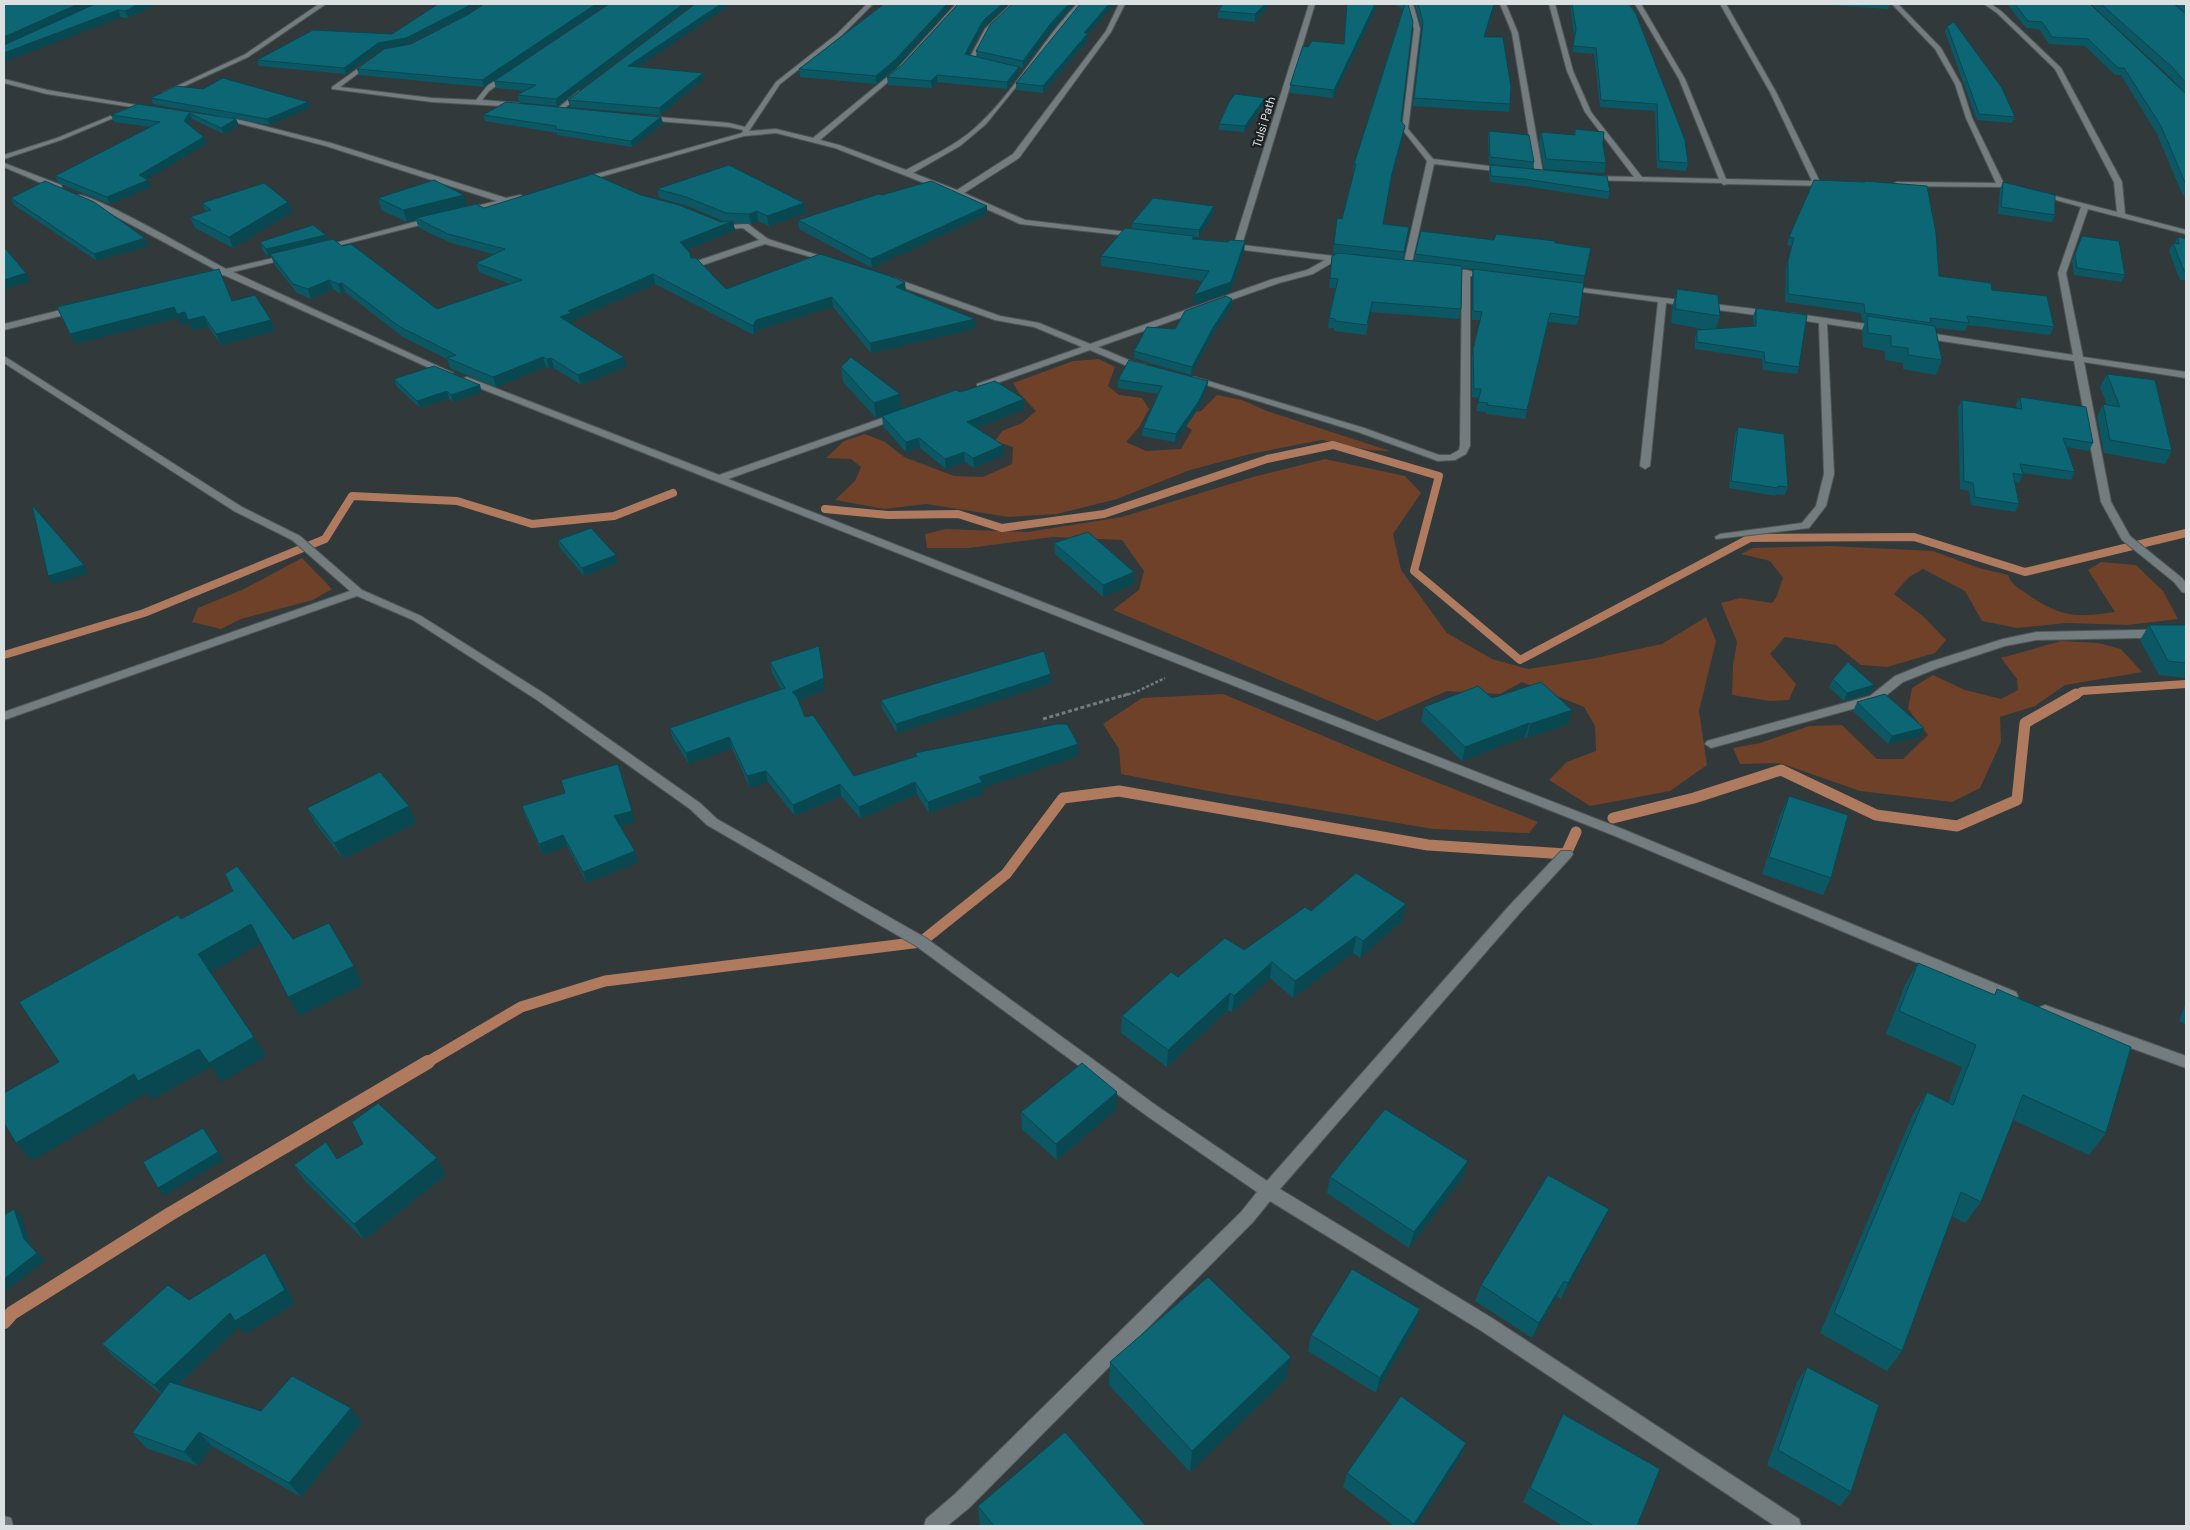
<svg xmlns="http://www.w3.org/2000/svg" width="2190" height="1530" font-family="'DM Sans',sans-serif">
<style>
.green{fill:#6f4129}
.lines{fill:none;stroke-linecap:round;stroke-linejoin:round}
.stream-far2{stroke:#b07a5f;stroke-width:8}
.stream-far1{stroke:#b07a5f;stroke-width:11}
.stream{stroke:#b07a5f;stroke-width:14}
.minor-casing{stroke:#4f5657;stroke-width:2}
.tertiary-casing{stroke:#4f5657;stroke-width:2}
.path-far1{stroke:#747b7c;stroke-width:2.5;stroke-dasharray:3 2;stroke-linecap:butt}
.path{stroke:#747b7c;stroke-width:3;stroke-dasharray:4 2.5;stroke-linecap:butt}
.minor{fill:#737d7f;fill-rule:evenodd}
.tertiary{fill:#737d7f;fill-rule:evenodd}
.wall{fill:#0b5864}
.shaded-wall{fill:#094751}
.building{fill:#0d6674;stroke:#094751}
.labels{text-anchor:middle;stroke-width:4.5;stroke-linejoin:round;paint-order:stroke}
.far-street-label{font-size:12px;fill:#dbe0e1;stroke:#1c2020}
</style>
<rect width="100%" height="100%" fill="#31393b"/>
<g class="green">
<polygon points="1099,359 1115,367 1108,386 1119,395 1142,398 1149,409 1139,427 1126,442 1146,451 1181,449 1192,430 1176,419 1180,413 1201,411 1217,395 1242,400 1267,411 1390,451 1369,450 1322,440 1250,454 1190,470 1117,499 1057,514 1009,517 926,504 884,509 835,500 855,481 861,467 851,459 826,458 844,441 865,434 885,442 904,457 954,476 983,477 1012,464 1013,447 995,441 1002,431 1022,423 1036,411 1019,393 1013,383 1073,361"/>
<polygon points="1325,459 1405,476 1421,493 1393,534 1401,570 1447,633 1492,659 1528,669 1591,659 1662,644 1706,617 1716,641 1699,711 1707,765 1670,791 1590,806 1549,780 1567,762 1596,751 1595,726 1584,707 1522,682 1500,694 1447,691 1377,721 1113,610 1139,590 1144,571 1122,540 1053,537 969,548 927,548 925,534 946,529 1027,532 1122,517 1253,477"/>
<path d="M1830 546 1933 551 1979 568 2008 575C2011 585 2019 588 2027 594 2060 617 2076 618 2115 612L2088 570 2101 562 2136 565 2163 591 2178 619 2128 625 2067 623 2017 628 1982 621 1965 591 1923 569 1909 577 1894 594 1924 617 1946 640 1935 653 1887 667 1861 665 1836 645 1785 637 1770 654 1796 684 1789 700 1770 701 1732 695 1733 666 1737 642 1721 603 1740 598 1772 603 1776 598 1783 578 1770 561 1741 554 1753 548Z"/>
<polygon points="302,558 332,589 313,600 241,619 221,629 192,622 198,608 244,589"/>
<polygon points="2061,641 2098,643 2121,649 2142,672 2065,685 2035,706 2000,717 2001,742 1980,788 1952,802 1860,791 1780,763 1740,764 1733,748 1760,743 1809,726 1842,725 1877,759 1903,759 1928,735 1908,709 1912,688 1933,675 1965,690 2001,699 2018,690 2017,679 2001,658"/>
<polygon points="1223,694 1388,763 1538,822 1529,833 1433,829 1219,793 1121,774 1119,749 1103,724 1142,698"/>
</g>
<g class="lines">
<g class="stream-far2">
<polyline points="825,509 888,515 958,514 1002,528 1104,514 1267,459 1333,445 1439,476 1414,571 1520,660 1750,538 1914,537 2025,572 2186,533"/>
<polyline points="4,655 144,613 325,539 352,496 457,501 532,524 614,516 673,493"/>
<polyline points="2074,696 2082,691 2186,684"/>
</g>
<g class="stream-far1">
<polyline points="1613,818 1694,798 1781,770 1876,815 1957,826 2017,800 2025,723 2076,694"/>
<polyline points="426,1063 521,1007 605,981 921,942 1006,874 1063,798 1119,791 1428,845 1566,854 1576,832"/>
</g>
<polyline class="stream" points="4,1322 12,1313 170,1214 428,1062"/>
<defs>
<g id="minor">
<polygon points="319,4 326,4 248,57 167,94 162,93 244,55"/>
<path d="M867 4H873L841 36 780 84 749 131 776 129 813 138 897 69 956 4H962L901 71 820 140 839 145 906 170C929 157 955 146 975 128 1015 92 1040 43 1077 4H1083L986 124 960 146 913 173 957 190 1013 154 1106 31 1119 4H1125L1111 32 1019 158 964 193 1025 220 1136 233 1140 235 1139 237 1020 224 955 195 835 148 776 133 744 136 586 181 579 179 742 133 743 130 729 127 646 120 643 118 646 116 729 123 745 127 776 82 837 34Z"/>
<polygon points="1011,4 1017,4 989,31 974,59 981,61 981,63 968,61 985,29"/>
<polygon points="1309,4 1315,4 1242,245 1350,258 1353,258 1353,262 1335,261 1313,274 1279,283 1098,347 1131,361 1147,365 1147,369 1125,365 1090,350 983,388 977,388 977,384 1082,347 1034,327 995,320 888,282 888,278 894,278 1000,316 1039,323 1090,344 1273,279 1307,270 1325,260 1228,248 1224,246 1228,244 1234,244"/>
<polygon points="1407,4 1413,4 1420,29 1408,129 1433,159 1505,168 1509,170 1505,172 1434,164 1411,267 1407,269 1403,267 1427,161 1402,129 1414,29"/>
<polygon points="1500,4 1506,4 1518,33 1543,173 1539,175 1535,173 1512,33"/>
<polygon points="1549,4 1555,4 1573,71 1591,112 1642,177 1719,179 1679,79 1635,4 1641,4 1685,79 1726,179 1812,181 1770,92 1720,4 1726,4 1776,92 1820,182 1830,182 1834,184 1830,186 1727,184 1724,185 1721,183 1587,180 1586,178 1590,176 1634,177 1585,112 1567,71"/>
<polygon points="1892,4 1898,4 1941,48 1961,84 1972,118 2004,184 2020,187 2020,191 2001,187 1897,186 1893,184 1897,182 1996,183 1966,118 1955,84 1935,49"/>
<polygon points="1984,4 1991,4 2001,11 2061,68 2122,182 2125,214 2186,230 2186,234 2088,209 2066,273 2083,357 2186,372 2186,378 2084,362 2111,502 2130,536 2182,578 2186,583 2186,593 2182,592 2174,582 2122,540 2101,502 2074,361 1922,338 1918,335 1922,332 2073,355 2058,273 2081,207 2035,194 2039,192 2117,212 2114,182 2055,69 1997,13"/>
<polygon points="370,60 372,63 340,87 432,98 476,100 488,85 508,73 510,74 510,76 489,91 482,100 519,103 522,105 519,107 432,102 332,89 332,87"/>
<polygon points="4,79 47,90 154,108 151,110 47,94 4,83"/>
<polygon points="579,91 584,92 562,110 558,110 558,108"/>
<polygon points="125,110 130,111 61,140 4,159 4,155 57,138"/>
<polygon points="220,115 331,143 506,198 520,195 524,197 509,203 464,213 464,209 497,201 326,146 218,118 218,116"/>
<polygon points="4,163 61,185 62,187 55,189 4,167"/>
<path d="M78 195C95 194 203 257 226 269L291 254V258L233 272 453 373 448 376 445 375 224 275 202 279V275L218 271 102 209 78 199Z"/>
<polygon points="433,217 436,217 436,221 321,250 317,248"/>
<polygon points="715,222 727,225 748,224 768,239 833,260 829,262 765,244 700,266 694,266 694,262 759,240 743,228 726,229 715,226"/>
<polygon points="1444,269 1466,270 1493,276 1489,278 1470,276 1470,446 1466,454 1455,460 1438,461 1358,432 1187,379 1189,377 1195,377 1364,428 1439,455 1450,455 1459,450 1460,446 1462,275 1444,273"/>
<polygon points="1565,286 1771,311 1775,314 1771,317 1666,303 1650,466 1645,469 1640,466 1658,302 1568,290 1565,290"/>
<polygon points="77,306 80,307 80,311 4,330 4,324"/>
<polygon points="1791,313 1880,326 1884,329 1880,332 1827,324 1834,474 1826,506 1809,528 1716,539 1715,537 1720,534 1802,523 1816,506 1824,474 1819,323 1788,318 1788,314"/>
<polygon points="4,356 242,507 300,536 362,590 421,616 545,694 700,803 717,819 926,938 1157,1106 1267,1181 1509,906 1561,851 1571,851 1573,854 1571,857 1519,914 1280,1189 1492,1318 1799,1519 1801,1526 1775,1526 1480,1330 1270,1201 1253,1222 969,1508 947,1526 924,1526 926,1519 955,1494 1241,1212 1257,1192 1147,1116 916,946 707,825 690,809 537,700 413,620 357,596 4,720 4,712 350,591 292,540 234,511 4,363"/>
<polygon points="467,377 719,475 894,414 900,414 900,418 728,479 1625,830 2016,992 2018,996 2016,1000 2011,1002 2006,1000 1615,836 464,382 464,378"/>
<polygon points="2186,629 2186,637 2036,640 2005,646 1938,668 1903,682 1878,702 1711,748 1705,744 1707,741 1870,696 1895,676 1930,662 2003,639 2036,632"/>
<polygon points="2045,1005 2186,1056 2186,1068 2040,1015 2038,1011 2040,1007"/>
</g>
<polygon id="tertiary" points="4,1516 11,1518 13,1526 4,1526"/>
</defs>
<use href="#minor" class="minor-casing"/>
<use href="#tertiary" class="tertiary-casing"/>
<polyline class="path-far1" points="1123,696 1136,692 1165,678"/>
<polyline class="path" points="1043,719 1128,694"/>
<use href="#minor" class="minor"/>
<use href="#tertiary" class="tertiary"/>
</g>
<g class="wall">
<polygon points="4,4 157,4 128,18"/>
<polygon points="438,4 481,4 465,15 407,44 380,49 346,74 259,66 257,60 392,34"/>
<polygon points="484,4 606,4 484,87 359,75 357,69 411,44 469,14"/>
<polygon points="609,4 692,4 557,106 519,102 517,95 526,91 496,88 494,81"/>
<polygon points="695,4 731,4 638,67 703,73 704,79 661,115 570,107 568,100"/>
<polygon points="958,4 1009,4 983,28 969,55 977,57 976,51 1012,4 1075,4 1052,30 1023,68 1012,65 1019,74 1007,89 937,82 932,88 888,85 887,77 902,65"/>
<polygon points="1270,4 1255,22 1218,18 1218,11"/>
<polygon points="1347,4 1378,4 1333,98 1290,93 1290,85 1308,47 1344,44"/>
<polygon points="1392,4 1408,4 1401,121 1403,134 1391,182 1383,224 1408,236 1403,260 1414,261 1415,254 1494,240 1555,243 1591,248 1583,283 1579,317 1577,325 1548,322 1525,419 1486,414 1486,412 1476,411 1479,398 1472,397 1472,358 1480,320 1472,320 1472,277 1473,269 1462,268 1461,309 1459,319 1370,312 1366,335 1334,331 1334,328 1328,328 1329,318 1335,288 1329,288 1332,256 1338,253 1333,253 1337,218 1342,219 1354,173 1353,172 1354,164 1403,8"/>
<polygon points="1415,4 1495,4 1485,37 1510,104 1509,112 1413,106 1422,29"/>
<polygon points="1570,4 1629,4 1688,163 1686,171 1657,168 1655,111 1600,107 1594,54 1572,52 1574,36"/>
<polygon points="1812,4 1890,4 1888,9"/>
<polygon points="2007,4 2090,4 2186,94 2186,200 2180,189 2157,134 2121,75 2115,75 2085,46 2049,44 2039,29 2026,28"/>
<polygon points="2091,4 2174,4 2186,14 2186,94 2168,75"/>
<polygon points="2175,4 2186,4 2186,14"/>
<polygon points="948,10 896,68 876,84 800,77 799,69"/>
<polygon points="1947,26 2015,117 2012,123 1977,120 1945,32"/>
<polygon points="1088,34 1088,40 1043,93 1016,90 1016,83"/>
<polygon points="203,89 308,102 310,108 270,125 153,104 151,98"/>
<polygon points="1265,98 1264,104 1244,132 1219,130 1219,124"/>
<polygon points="138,104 236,119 239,126 224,134 192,119 188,124 207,144 146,179 148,180 151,187 110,204 58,183 55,176 151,127 114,122 111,115"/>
<polygon points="483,115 661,117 663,124 632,147 557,135 557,133 485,121"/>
<polygon points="1575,129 1603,144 1606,163 1604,173 1544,169 1539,142 1541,132 1574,135"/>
<polygon points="1489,131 1534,162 1533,169 1489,164 1488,138"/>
<polygon points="1490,165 1610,192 1608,199 1524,186 1490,182 1489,172"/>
<polygon points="1864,181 1939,276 1992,290 2054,327 2050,335 1968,325 1965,331 1935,328 1942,360 1936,375 1903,369 1903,363 1885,360 1885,351 1863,347 1862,330 1865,322 1862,321 1861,313 1785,302 1786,268 1791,246 1787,245 1789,237 1864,182"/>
<polygon points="2003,182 2055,215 2052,222 1998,214 2000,189"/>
<polygon points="657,189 804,203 806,213 769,226 758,221 751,224 733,223 735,230 687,250 691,258 726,289 906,290 975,329 871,353 833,307 758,330 754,335 655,284 573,320 574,323 571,324 626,367 581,385 554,368 549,369 546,367 496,387 450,368 447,359 403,337 345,292 341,294 333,289 311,299 297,293 274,264 271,256 268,257 262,249 260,242 327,240 342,246 437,309 510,284 479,272 476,263 493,254 451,243 419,228 416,220 407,222 381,210 378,198 484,208 641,195 721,222 723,221 688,206 659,198"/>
<polygon points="882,195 987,206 987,214 872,268 799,229 798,220"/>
<polygon points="11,198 148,246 97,261 14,205"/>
<polygon points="288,202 292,212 233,248 195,228 190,217 206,212 202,203"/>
<polygon points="1214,206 1214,213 1199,237 1194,237 1194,239 1228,242 1245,241 1244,251 1230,292 1193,305 1203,281 1101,266 1101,256 1132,229 1132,223"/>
<polygon points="2082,236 2125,275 2121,282 2074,275 2072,261"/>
<polygon points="2178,237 2186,239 2186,280 2180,280 2169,251 2173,243 2175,243"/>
<polygon points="1677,289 1720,316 1716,329 1754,326 1753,316 1756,308 1799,367 1797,374 1763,370 1762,359 1695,349 1695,338 1697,330 1707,330 1671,323 1673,304"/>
<polygon points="1232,299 1232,306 1213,334 1191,375 1134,358 1134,351"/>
<polygon points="232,301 271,320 275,331 221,345 209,327 192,330 189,323 181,325 178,318 75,344"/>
<polygon points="841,367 902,409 876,418 843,382"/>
<polygon points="2107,374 2172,451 2165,464 2104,453 2097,417 2103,404 2107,405 2100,387"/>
<polygon points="394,379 482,392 453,402 449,398 420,408 397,387"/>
<polygon points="1118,380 1207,389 1198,409 1175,442 1142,436 1143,428 1159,394 1118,388"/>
<polygon points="960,392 1024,399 1024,409 976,428 1004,455 974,468 965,462 946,469 920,448 906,452 883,426 882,416"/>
<polygon points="2020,397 2093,443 2089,451 2067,447 2075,472 2071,480 2022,473 2023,475 2019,483 2015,482 2019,504 2015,512 1971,505 1969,491 1960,489 1958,408 1962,400 2017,409 2016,405"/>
<polygon points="1738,427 1788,487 1785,495 1776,494 1775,496 1729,488 1735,434"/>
<polygon points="558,540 618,563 584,576 560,548"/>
<polygon points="1054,543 1134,572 1134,584 1103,597 1055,554"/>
<polygon points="2149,625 2186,625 2186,678 2159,675 2140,640"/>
<polygon points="770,662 825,689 799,701 805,717 854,776 915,757 915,753 1078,744 1078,756 982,788 983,794 929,813 917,794 861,819 841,796 795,816 768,782 750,788 732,748 689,764 673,739 670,728 781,689 772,673"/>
<polygon points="1051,674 1051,683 897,733 882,708 881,700"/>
<polygon points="1833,679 1874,685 1871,693 1844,701 1829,687"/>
<polygon points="1492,698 1568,724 1527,738 1525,737 1462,761 1421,721 1424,707"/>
<polygon points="1857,702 1924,728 1920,737 1888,744 1853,711"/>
<polygon points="1789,796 1831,878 1823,895 1762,874 1781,813"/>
<polygon points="409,806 416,823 343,859 316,824 307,808"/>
<polygon points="522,806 635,822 620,827 635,851 638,862 587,883 567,846 543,855 526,818"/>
<polygon points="1311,911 1402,921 1360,958 1353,953 1293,998 1270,978 1232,1012 1228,1010 1167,1067 1121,1033 1122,1016 1244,950"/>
<polygon points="1918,963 1994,995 1997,989 2106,1133 2089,1155 2013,1120 1981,1202 1965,1223 1952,1216 1902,1351 1887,1371 1820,1333 1913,1114 1927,1092 1948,1103 1962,1067 1886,1034 1905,985"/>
<polygon points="2186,1002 2186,1025 2179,1021"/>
<polygon points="1117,1092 1117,1109 1057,1160 1022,1129 1021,1112"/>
<polygon points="337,1159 446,1175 364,1240 305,1181 294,1165"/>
<polygon points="1468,1161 1463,1177 1409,1248 1327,1193 1330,1177"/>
<polygon points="1602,1225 1561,1299 1557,1296 1532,1338 1475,1301 1481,1285"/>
<polygon points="265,1253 275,1267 295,1303 245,1334 239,1327 179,1384 261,1411 362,1423 301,1497 212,1446 198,1466 146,1448 132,1433 161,1394 114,1357 102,1344 189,1300"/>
<polygon points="1420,1309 1415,1324 1376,1393 1308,1351 1311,1335"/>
<polygon points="1110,1362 1286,1379 1190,1472 1109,1385"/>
<polygon points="1807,1367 1851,1492 1840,1506 1767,1465 1797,1382"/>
<polygon points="1563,1414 1637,1526 1563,1526 1523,1502"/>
<polygon points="1466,1443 1460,1457 1416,1526 1394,1526 1343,1487 1347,1473"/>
<polygon points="978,1506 1146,1526 980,1526"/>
</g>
<g class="shaded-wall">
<polygon points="78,4 98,4 4,46 4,37"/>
<polygon points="139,4 157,4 128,18 125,11"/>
<polygon points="471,4 481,4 465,15 407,44 380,49 346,74 344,68 378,43"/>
<polygon points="596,4 606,4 484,87 482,80"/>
<polygon points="683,4 692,4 557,106 556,99"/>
<polygon points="721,4 731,4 630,73 628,66"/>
<polygon points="947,4 948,4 948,10 896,68 876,84 876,76"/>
<polygon points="1002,4 1009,4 983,28 965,61 965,54 983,21"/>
<polygon points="1069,4 1075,4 1052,30 1023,68 1023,61 1051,23"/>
<polygon points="1109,4 1115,4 1088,34 1088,40 1043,93 1043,86 1084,33"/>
<polygon points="1265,4 1270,4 1255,22 1255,14"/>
<polygon points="1375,4 1378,4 1333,98 1334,90"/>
<polygon points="1494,4 1495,4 1483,44 1484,37"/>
<polygon points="118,10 121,18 4,62 4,53"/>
<polygon points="1019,67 1019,74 1007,89 1007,82"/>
<polygon points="703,73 704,79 661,115 659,108"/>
<polygon points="937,75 937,82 932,88 931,81"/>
<polygon points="1265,98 1264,104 1244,132 1245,126"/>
<polygon points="308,102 310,108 270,125 267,119"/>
<polygon points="189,113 192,119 186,127 184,121"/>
<polygon points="661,117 663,124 632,147 631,141"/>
<polygon points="236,119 239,126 224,134 221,128"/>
<polygon points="1405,126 1391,182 1382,232 1392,173"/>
<polygon points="204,137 207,144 142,182 139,175"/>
<polygon points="148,180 151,187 110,204 107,197"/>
<polygon points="464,195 467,207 416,218 416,220 407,222 403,210"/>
<polygon points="288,202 292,212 233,248 229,237"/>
<polygon points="804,203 806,213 769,226 767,216"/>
<polygon points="987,206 987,214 872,268 871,259"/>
<polygon points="1214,206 1214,213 1199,237 1199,230"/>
<polygon points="757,211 758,221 751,224 749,214"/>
<polygon points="733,221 735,230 682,252 680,242"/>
<polygon points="1409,227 1408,236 1403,261 1404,252"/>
<polygon points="326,235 328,242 270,254 271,256 268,257 266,249"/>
<polygon points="145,238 148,246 97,261 94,254"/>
<polygon points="1245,241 1244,251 1230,292 1193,305 1194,295"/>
<polygon points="26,273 31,281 4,290 4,280"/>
<polygon points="653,274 655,284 573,320 574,323 563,327 560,317 568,311"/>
<polygon points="329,280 333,289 311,299 308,289"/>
<polygon points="905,282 906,292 896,287"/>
<polygon points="342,283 345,292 341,294 338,284"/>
<polygon points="832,297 833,307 758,330 754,335 753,326 756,320"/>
<polygon points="1232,299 1232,306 1213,334 1191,375 1192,367 1214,326"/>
<polygon points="174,307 185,312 204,316 209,327 192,330 189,323 181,325 178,318 75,344 70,334"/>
<polygon points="975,319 975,329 871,353 870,343"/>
<polygon points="271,320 275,331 221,345 216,334"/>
<polygon points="543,357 546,367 496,387 493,377"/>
<polygon points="624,357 626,367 581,385 578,375"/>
<polygon points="551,358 554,368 549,369 547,359"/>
<polygon points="1208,381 1207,389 1198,409 1175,442 1176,434"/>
<polygon points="480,385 482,392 453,402 451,395"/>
<polygon points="447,391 449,398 420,408 417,401"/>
<polygon points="900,394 902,409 876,418 874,403"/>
<polygon points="1024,399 1024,409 967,432 967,422"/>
<polygon points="919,438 920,448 906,452 906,442"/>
<polygon points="1003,445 1004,455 974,468 973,458"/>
<polygon points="964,452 965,462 946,469 945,459"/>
<polygon points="616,555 618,563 584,576 582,568"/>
<polygon points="84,565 88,574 53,584 48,576"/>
<polygon points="1134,572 1134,584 1103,597 1103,585"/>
<polygon points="819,646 825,689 794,703 792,692"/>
<polygon points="1051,674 1051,683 897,733 896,724"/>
<polygon points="1874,685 1871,693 1844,701 1847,693"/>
<polygon points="1572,710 1568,724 1527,738 1530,724"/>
<polygon points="1529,723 1525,737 1462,761 1465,747"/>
<polygon points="1924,728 1920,737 1888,744 1892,736"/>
<polygon points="729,737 732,748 689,764 686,753"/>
<polygon points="1078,744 1078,756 982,788 983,794 929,813 928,802 979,777"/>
<polygon points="766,771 768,782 750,788 747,776"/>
<polygon points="915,782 917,794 861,819 859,807"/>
<polygon points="840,784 841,796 795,816 793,805"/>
<polygon points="409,806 416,823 343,859 334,843"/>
<polygon points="632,811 635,822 618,827 614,816"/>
<polygon points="563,835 567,846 543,855 539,844"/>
<polygon points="635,851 638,862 587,883 583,872"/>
<polygon points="1406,904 1402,921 1360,958 1363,941"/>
<polygon points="251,924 261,943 210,973 198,954"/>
<polygon points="1356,936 1353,953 1293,998 1295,981"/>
<polygon points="1272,962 1270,978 1232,1012 1234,996"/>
<polygon points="354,966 363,985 299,1016 288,997"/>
<polygon points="1230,993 1228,1010 1167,1067 1168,1050"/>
<polygon points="254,1037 266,1056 221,1082 209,1063"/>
<polygon points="199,1049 211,1067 151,1100 147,1093 32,1161 16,1143 134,1074"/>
<polygon points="1117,1092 1117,1109 1057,1160 1056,1144"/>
<polygon points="203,1128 224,1160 164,1196 158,1188"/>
<polygon points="437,1158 446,1175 364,1240 354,1224"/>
<polygon points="1468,1161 1463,1177 1409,1248 1414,1232"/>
<polygon points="14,1209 22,1218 31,1247 24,1239"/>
<polygon points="1609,1209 1602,1225 1561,1299 1568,1283"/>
<polygon points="37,1253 45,1261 4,1292 4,1279"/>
<polygon points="265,1253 275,1267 295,1303 245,1334 239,1327 165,1397 154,1385"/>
<polygon points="1564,1281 1557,1296 1532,1338 1539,1323"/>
<polygon points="1420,1309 1415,1324 1376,1393 1380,1378"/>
<polygon points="1291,1357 1286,1379 1190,1472 1192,1451"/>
<polygon points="351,1408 362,1423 301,1497 289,1483"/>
<polygon points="199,1432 212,1446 198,1466 184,1452"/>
<polygon points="1466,1443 1460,1457 1416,1526 1413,1526"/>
</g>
<g class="building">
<polygon points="4,4 78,4 4,37"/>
<polygon points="95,4 139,4 125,11 118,10 4,53 4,45"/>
<polygon points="438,4 471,4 463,9 406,38 378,43 344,68 257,60 313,30 392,34"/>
<polygon points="484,4 596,4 482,80 357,69 384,49 411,44 469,14"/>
<polygon points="609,4 683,4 556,99 517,95 536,85 494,81"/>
<polygon points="695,4 721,4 628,66 703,73 659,108 568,100"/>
<polygon points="884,4 947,4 895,60 876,76 799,69"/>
<polygon points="958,4 1002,4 983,21 965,54 1019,67 1007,82 937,75 931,81 887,77 902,65"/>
<polygon points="1012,4 1069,4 1051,23 1023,61 976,51 990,25"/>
<polygon points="1080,4 1109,4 1084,33 1088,33 1043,86 1016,83"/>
<polygon points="1223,4 1265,4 1255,14 1218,11"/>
<polygon points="1347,4 1375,4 1334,90 1290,85 1303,46 1308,47 1312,41 1344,44"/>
<polygon points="1405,4 1408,4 1413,22 1401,121 1405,126 1392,173 1383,224 1409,227 1404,252 1334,244 1337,218 1342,219 1356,164 1354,164"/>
<polygon points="1418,4 1494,4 1484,37 1503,37 1511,87 1510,104 1414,98 1423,22"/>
<polygon points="1572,4 1629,4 1636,14 1685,140 1688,163 1659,161 1657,104 1601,100 1596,48 1573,46 1576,29"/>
<polygon points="2015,4 2090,4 2186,94 2186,185 2161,126 2124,68 2118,68 2088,39 2052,37 2042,22 2028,21"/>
<polygon points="2101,4 2174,4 2186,14 2186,83 2172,67"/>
<polygon points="1954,22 2002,88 2015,117 1979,114 1947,26"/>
<polygon points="223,78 308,102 267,119 151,98 176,86 203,89"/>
<polygon points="1235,94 1265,98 1245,126 1219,124 1229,102"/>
<polygon points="506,102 661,117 631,141 556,129 556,126 483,115"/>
<polygon points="138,104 236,119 221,128 189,113 184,121 204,137 139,175 148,180 107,197 55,176 160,122 111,115"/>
<polygon points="1575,129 1604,132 1603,144 1606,163 1546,159 1541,132 1575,135"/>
<polygon points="1489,131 1529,135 1534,162 1490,157"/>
<polygon points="729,165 804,203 767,216 757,211 749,214 726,213 686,197 657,189"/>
<polygon points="1490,165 1607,176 1610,192 1525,179 1491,176"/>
<polygon points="593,174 641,195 679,205 721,222 733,221 680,242 690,253 691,258 696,258 726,289 820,254 887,275 905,282 896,287 975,319 870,343 832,297 756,320 753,326 653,274 568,311 571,313 560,317 624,357 578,375 551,358 547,359 543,357 493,377 447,358 456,355 400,327 342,283 338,284 329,280 308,289 293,284 270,254 333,239 342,246 351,244 437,309 522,280 476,263 505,249 448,234 416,218 476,204 484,208"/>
<polygon points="434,180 464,195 403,210 378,198"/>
<polygon points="1814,180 1865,182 1864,181 1927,186 1936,233 1939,276 1991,283 1992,290 2047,296 2054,327 1967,316 1969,323 1930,318 1931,323 1865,313 1864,304 1788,294 1788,260 1794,238 1789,237"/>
<polygon points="45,181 94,202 145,238 94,254 11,198"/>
<polygon points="931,181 987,206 871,259 798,220 879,194 882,195"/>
<polygon points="2003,182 2055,195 2055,215 2001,207"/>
<polygon points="264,183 288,202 229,237 190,217 211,210 202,203"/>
<polygon points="1153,198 1214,206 1199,230 1132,223"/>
<polygon points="313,225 326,235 266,249 260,242"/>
<polygon points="1125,228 1194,236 1192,239 1228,242 1230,240 1245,241 1231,282 1194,295 1209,271 1101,256"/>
<polygon points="1421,231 1494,240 1496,234 1555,241 1555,243 1591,248 1585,276 1415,254"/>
<polygon points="2082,236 2119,241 2125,275 2077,268 2075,254"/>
<polygon points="2178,237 2186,239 2186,271 2184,271 2173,243 2179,244"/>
<polygon points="4,247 26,273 4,280"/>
<polygon points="1338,253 1462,266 1461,309 1372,302 1367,325 1335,321 1335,319 1329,318 1338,279 1330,278 1332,256"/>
<polygon points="219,269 232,301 255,295 271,320 216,334 204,316 188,320 185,312 177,314 174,307 70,334 57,307"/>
<polygon points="1473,269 1584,283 1579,317 1550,313 1527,410 1487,405 1488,403 1478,402 1481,389 1474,389 1473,349 1482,312 1473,311"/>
<polygon points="1677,289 1718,295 1720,316 1675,309"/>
<polygon points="1226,296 1232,299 1214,326 1192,367 1134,351 1147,327 1175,329 1185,311"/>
<polygon points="1756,308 1807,315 1799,367 1765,362 1764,352 1697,342 1697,330 1756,326"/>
<polygon points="1867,316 1935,326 1942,360 1908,355 1908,348 1891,346 1891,336 1868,333"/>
<polygon points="851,357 900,394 874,403 841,367"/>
<polygon points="1129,360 1208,381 1199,401 1176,434 1143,428 1162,386 1118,380"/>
<polygon points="434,366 480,385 451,395 447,391 417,401 394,379"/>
<polygon points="2107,374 2155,380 2172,451 2110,440 2103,404 2120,407"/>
<polygon points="995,381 1024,399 967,422 1003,445 973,458 964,452 945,459 919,438 906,442 882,416 956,390 960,392"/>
<polygon points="2020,397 2086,407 2093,443 2063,438 2075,472 2020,464 2023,475 2013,473 2019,504 1975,497 1973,483 1964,481 1962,400 2022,409"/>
<polygon points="1738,427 1784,434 1788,487 1778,486 1778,488 1731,481"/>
<polygon points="32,505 84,565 48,576"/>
<polygon points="591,528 616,555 582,568 558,540"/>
<polygon points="1088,532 1134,572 1103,585 1054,543"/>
<polygon points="2149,625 2186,625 2186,663 2168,661"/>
<polygon points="819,646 824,678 792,692 797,697 805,717 813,715 854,776 917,756 915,753 1057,724 1067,724 1078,744 979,777 982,782 928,802 915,782 859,807 840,784 793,805 766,771 747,776 729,737 686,753 670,728 785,688 770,662"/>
<polygon points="1044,651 1051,674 896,724 881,700"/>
<polygon points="1848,662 1874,685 1847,693 1833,679"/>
<polygon points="1541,682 1572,710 1530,724 1529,723 1465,747 1424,707 1478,686 1492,698"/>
<polygon points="1885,694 1924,728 1892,736 1857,702"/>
<polygon points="618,764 632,811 614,816 635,851 583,872 563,835 539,844 522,806 565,793 561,780"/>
<polygon points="380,772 409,806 334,843 307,808"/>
<polygon points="1789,796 1848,815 1831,878 1769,857"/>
<polygon points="237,866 293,939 329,923 354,966 288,997 251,924 198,954 254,1037 209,1063 199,1049 138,1081 134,1074 16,1143 4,1123 4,1093 59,1062 19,1002 178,915 181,919 233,891 225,874"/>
<polygon points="1356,873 1406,904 1363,941 1356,936 1295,981 1272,962 1234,996 1230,993 1168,1050 1122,1016 1171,972 1178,977 1225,938 1244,950 1305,907 1311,911"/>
<polygon points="1918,963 1995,995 1997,989 2131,1047 2106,1133 2023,1095 1981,1202 1961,1192 1902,1351 1834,1313 1927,1092 1953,1105 1976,1045 1899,1011"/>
<polygon points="1082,1063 1117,1092 1056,1144 1021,1112"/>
<polygon points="378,1103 437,1158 354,1224 294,1165 326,1142 337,1159 363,1144 352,1122"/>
<polygon points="1385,1109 1468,1161 1414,1232 1330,1177"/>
<polygon points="203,1128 218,1152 158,1188 143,1162"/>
<polygon points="1548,1175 1609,1209 1568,1283 1564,1281 1539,1323 1481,1285"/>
<polygon points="14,1209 24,1239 37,1253 4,1279 4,1215"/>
<polygon points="265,1253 285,1290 235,1321 230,1313 154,1385 102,1344 168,1285 189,1300"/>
<polygon points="1352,1269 1420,1309 1380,1378 1311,1335"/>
<polygon points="1208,1277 1291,1357 1192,1451 1110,1362"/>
<polygon points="1807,1367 1879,1405 1851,1492 1778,1450"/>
<polygon points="292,1376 351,1408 289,1483 199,1432 184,1452 132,1433 170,1382 261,1411"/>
<polygon points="1401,1396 1466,1443 1414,1524 1347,1473"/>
<polygon points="1563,1414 1660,1469 1637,1526 1594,1526 1530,1488"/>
<polygon points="1065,1432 1146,1526 994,1526 978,1506"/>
</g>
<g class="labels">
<g class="far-street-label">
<text transform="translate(1264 122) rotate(-73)" y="4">Tulsi Path</text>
</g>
</g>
<rect width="2190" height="1530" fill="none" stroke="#dbe0e1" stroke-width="10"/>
</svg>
